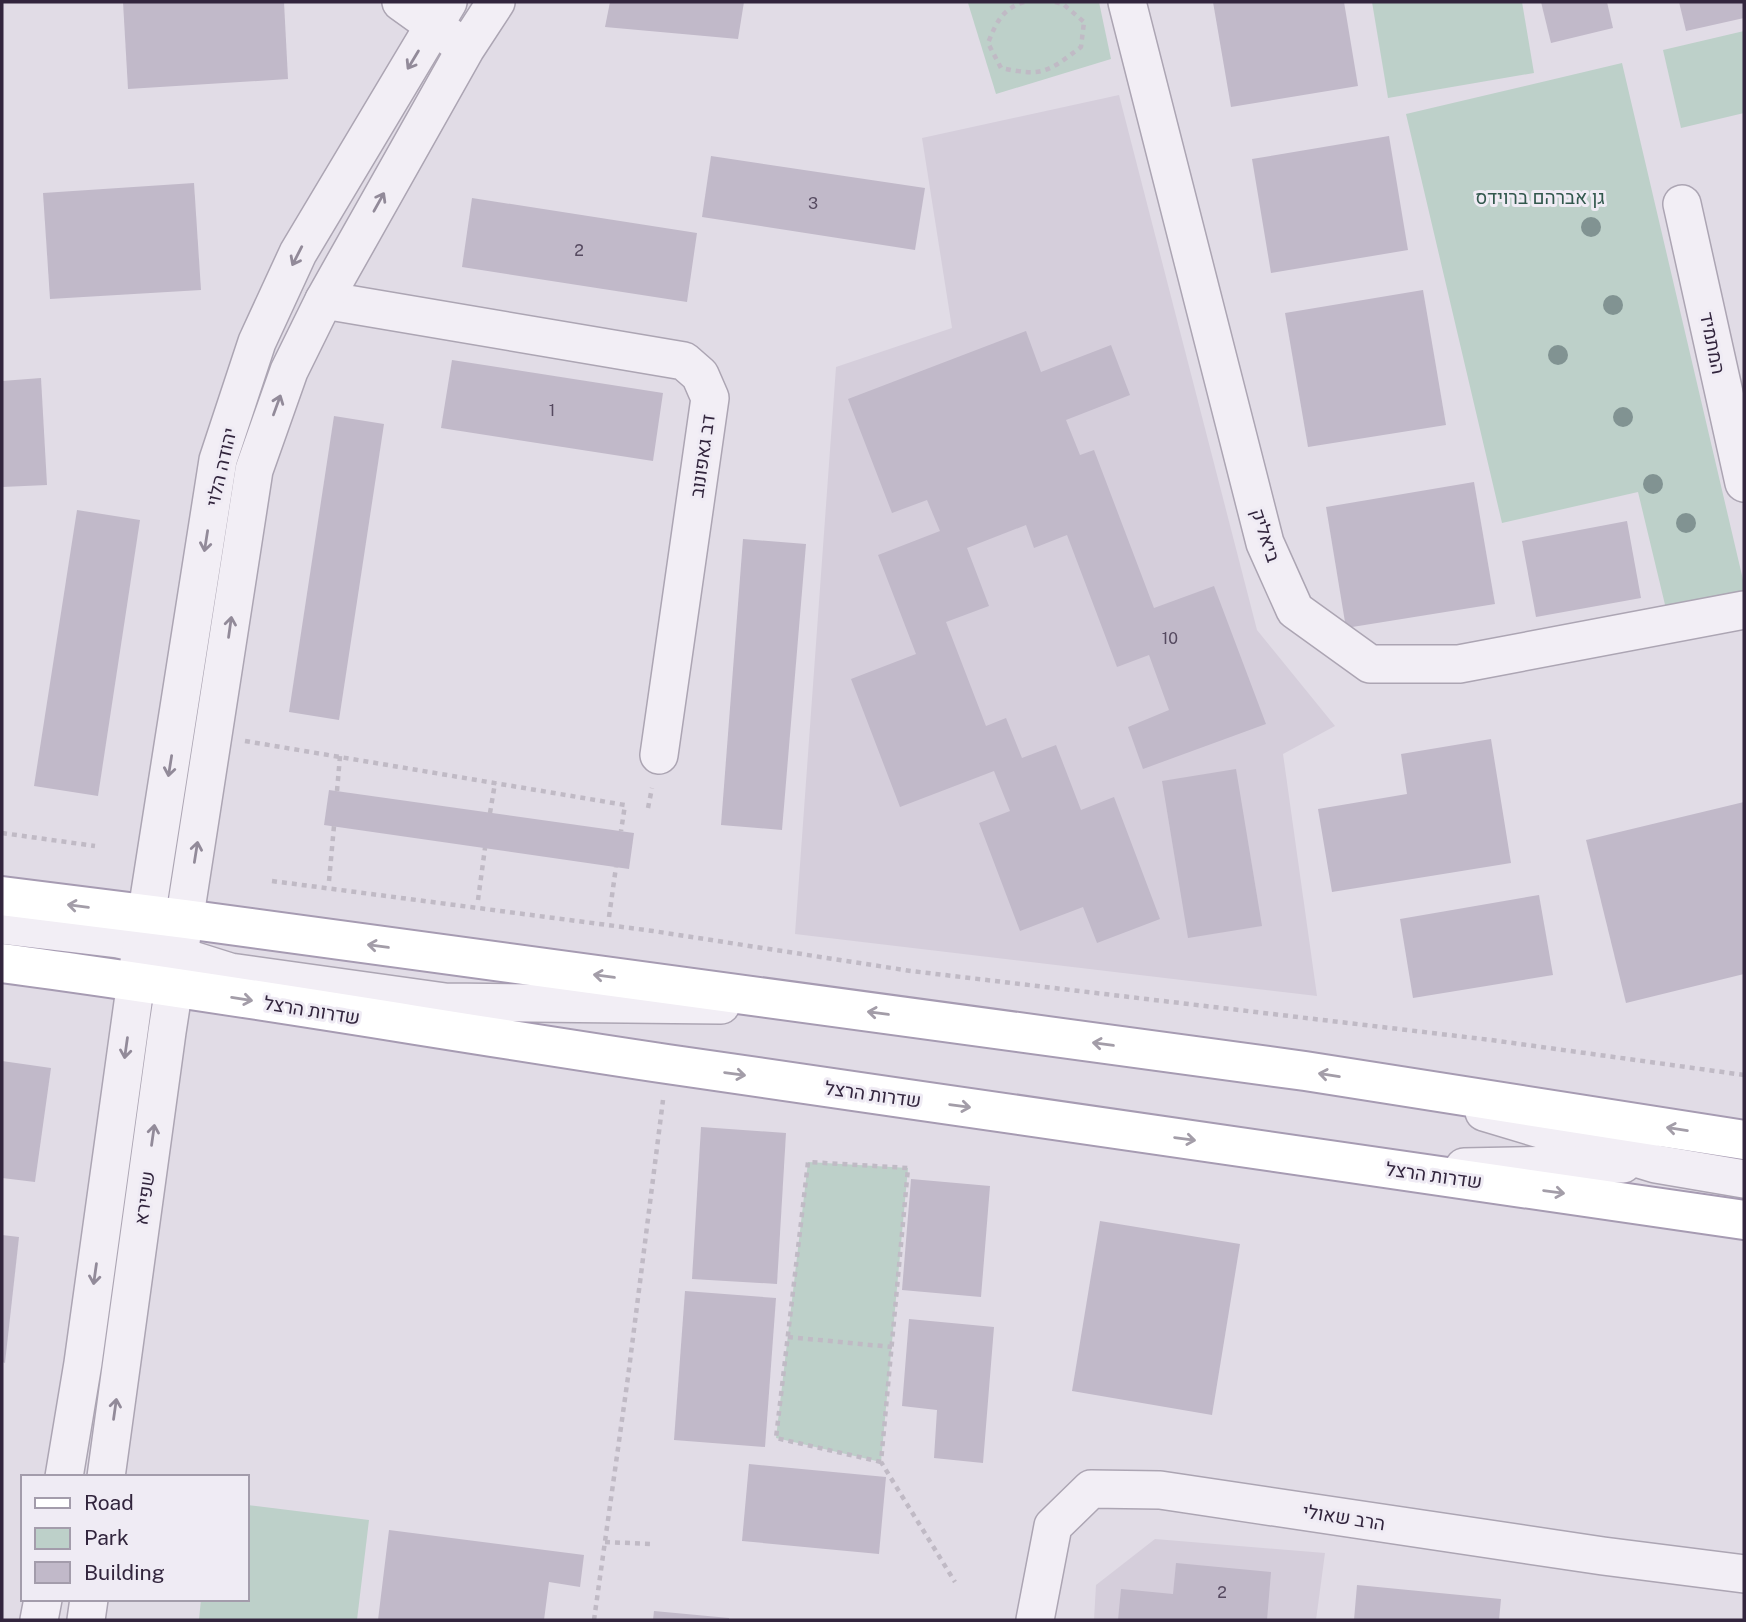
<svg xmlns="http://www.w3.org/2000/svg" width="1746" height="1622" font-family="'Public Sans',Heebo,sans-serif">
<style>
.built{fill:#d5cedb}
.green{fill:#bdd0c9}
.building{fill:#c1b9c9}
.lines{fill:none;stroke-linecap:round;stroke-linejoin:round}
.minor-casing{stroke:#aca5b3;stroke-width:40}
.major-casing{stroke:#a69bb2;stroke-width:42}
.path{stroke:#c0bac5;stroke-width:4.5;stroke-dasharray:5 5;stroke-linecap:butt}
.minor{stroke:#f2eef5;stroke-width:37}
.major{stroke:#fff;stroke-width:38}
.tree{fill:#819392}
.oneway{stroke:#928a99}
.oneway2{stroke:#a39da8}
.labels{text-anchor:middle;stroke-width:6;stroke-linejoin:round;paint-order:stroke}
.number-label{font-size:16px;fill:#564a60}
.park-label{font-size:19px;fill:#32584d;stroke:#efebf4}
.street-label{font-size:19px;fill:#32253d;stroke:#efebf4}
</style>
<rect width="100%" height="100%" fill="#e1dce6"/>
<g class="built">
<polygon points="1119,95 1257,630 1335,726 1283,754 1317,996 795,934 836,367 952,328 922,138"/>
<polygon points="1155,1539 1325,1553 1316,1620 1094,1620 1096,1585"/>
</g>
<g class="green">
<polygon points="974,2 1099,2 1111,59 996,94 968,3"/>
<polygon points="1372,2 1522,2 1534,73 1388,98"/>
<polygon points="1744,31 1744,113 1681,128 1663,50"/>
<polygon points="1622,63 1744,584 1744,594 1667,613 1638,492 1502,523 1406,114"/>
<polygon points="808,1162 908,1168 881,1462 776,1438"/>
<polygon points="247,1505 369,1520 357,1620 199,1620 201,1599 247,1599"/>
</g>
<g class="building">
<polygon points="123,2 284,2 288,79 128,89"/>
<polygon points="610,2 744,2 738,39 605,27"/>
<polygon points="1213,2 1344,2 1358,86 1231,107"/>
<polygon points="1541,2 1607,2 1613,28 1551,43"/>
<polygon points="1679,2 1744,2 1744,18 1686,31"/>
<polygon points="1389,136 1408,250 1271,273 1252,159"/>
<polygon points="711,156 925,188 915,250 702,217"/>
<polygon points="194,183 201,290 50,299 43,193"/>
<polygon points="472,198 697,233 687,302 462,267"/>
<polygon points="1423,290 1446,425 1308,447 1285,313"/>
<polygon points="1026,331 1041,372 1111,345 1130,395 1066,420 1080,455 1094,450 1154,608 1214,586 1266,724 1143,769 1128,727 1169,710 1149,655 1117,667 1067,535 1034,548 1026,525 967,548 989,606 946,622 986,726 1006,718 1022,758 1056,745 1081,810 1114,797 1160,919 1097,943 1083,907 1020,931 979,823 1010,811 994,771 900,807 851,679 916,654 878,555 940,531 927,500 892,513 848,399"/>
<polygon points="452,360 663,393 653,461 441,428"/>
<polygon points="41,378 47,485 2,487 2,381"/>
<polygon points="334,416 384,424 339,720 289,712"/>
<polygon points="1474,482 1495,604 1346,628 1326,507"/>
<polygon points="77,510 140,520 98,796 34,786"/>
<polygon points="1627,521 1641,598 1536,617 1522,541"/>
<polygon points="743,539 806,544 782,830 721,825"/>
<polygon points="1491,739 1511,863 1332,892 1318,809 1407,794 1401,754"/>
<polygon points="1236,769 1262,926 1188,938 1162,781"/>
<polygon points="329,790 634,833 629,869 324,825"/>
<polygon points="1744,802 1744,974 1626,1003 1586,840"/>
<polygon points="1539,895 1553,975 1413,998 1400,919"/>
<polygon points="2,1061 51,1068 35,1182 2,1178"/>
<polygon points="701,1127 786,1133 777,1284 692,1279"/>
<polygon points="911,1179 990,1186 981,1297 902,1290"/>
<polygon points="1100,1221 1240,1244 1212,1415 1072,1391"/>
<polygon points="2,1235 19,1237 5,1363 2,1362"/>
<polygon points="685,1291 776,1298 765,1447 674,1440"/>
<polygon points="909,1319 994,1327 983,1463 934,1458 937,1410 902,1406"/>
<polygon points="749,1464 886,1477 879,1554 742,1541"/>
<polygon points="389,1530 584,1555 580,1587 549,1582 544,1620 378,1620"/>
<polygon points="1176,1563 1271,1572 1267,1620 1118,1620 1121,1589 1173,1594"/>
<polygon points="1357,1585 1501,1599 1499,1620 1354,1620"/>
<polygon points="654,1611 729,1618 729,1620 653,1620"/>
</g>
<g class="lines">
<defs>
<g id="minor">
<polyline points="401,2 454,40"/>
<polyline points="1127,2 1265,543 1295,610 1370,664 1459,664 1744,610"/>
<polyline points="1682,204 1744,483"/>
<polyline points="324,300 684,361 700,375 710,398 659,755"/>
<polyline points="2,925 118,939 141,944 230,972 445,1002 721,1005"/>
<polyline points="1484,1112 1656,1164 1744,1179"/>
<polyline points="1464,1167 1623,1164"/>
<polyline points="64,1477 83,1363 136,981 218,460 257,342 298,253 448,2"/>
<polyline points="106,1477 167,1032 254,470 289,371 324,300 466,48 496,2"/>
<polyline points="39,1620 43,1599"/>
<polyline points="86,1620 89,1599"/>
<polyline points="1035,1620 1053,1526 1091,1489 1160,1490 1603,1556 1744,1574"/>
</g>
<g id="major">
<polyline points="2,896 185,919 1305,1071 1744,1140"/>
<path d="M2 963C224 992 445 1031 667 1064 1026 1117 1386 1165 1744 1220"/>
</g>
</defs>
<use href="#minor" class="minor-casing"/>
<use href="#major" class="major-casing"/>
<g class="path">
<path d="M1024 2C1002 9 996 23 988 43L1001 68C1043 77 1048 72 1081 47L1084 22"/>
<polyline points="1055,2 1063,4 1084,22"/>
<polyline points="245,741 625,805 621,831"/>
<polyline points="337,791 340,756"/>
<polyline points="648,808 652,788"/>
<polyline points="490,813 495,783"/>
<polyline points="2,833 95,846"/>
<polyline points="272,881 653,931 911,971 1491,1040 1744,1075"/>
<polyline points="329,881 334,826"/>
<polyline points="478,900 485,848"/>
<polyline points="609,917 616,867"/>
<polyline points="788,1337 892,1347"/>
<polyline points="881,1462 776,1438 808,1162 908,1168 881,1462 955,1582"/>
<polyline points="605,1542 651,1544"/>
<polyline points="594,1620 628,1377 663,1100"/>
</g>
<use href="#minor" class="minor"/>
<use href="#major" class="major"/>
</g>
<g class="tree">
<circle cx="1591" cy="227" r="10"/>
<circle cx="1613" cy="305" r="10"/>
<circle cx="1558" cy="355" r="10"/>
<circle cx="1623" cy="417" r="10"/>
<circle cx="1653" cy="484" r="10"/>
<circle cx="1686" cy="523" r="10"/>
</g>
<defs><path id="oneway-shaft" d="M-6 0H5M1.5-3L5.5 0L1.5 3" fill="none" stroke-width="1.6" stroke-linecap="round" stroke-linejoin="round" transform="scale(1.75)"/></defs>
<g class="oneway">
<use href="#oneway-shaft" transform="translate(413 60) rotate(121)"/>
<use href="#oneway-shaft" transform="translate(379 202) rotate(-61)"/>
<use href="#oneway-shaft" transform="translate(297 256) rotate(117)"/>
<use href="#oneway-shaft" transform="translate(277 405) rotate(-70)"/>
<use href="#oneway-shaft" transform="translate(206 541) rotate(99)"/>
<use href="#oneway-shaft" transform="translate(230 627) rotate(-82)"/>
<use href="#oneway-shaft" transform="translate(170 766) rotate(99)"/>
<use href="#oneway-shaft" transform="translate(196 852) rotate(-81)"/>
<use href="#oneway-shaft" transform="translate(126 1048) rotate(98)"/>
<use href="#oneway-shaft" transform="translate(153 1135) rotate(-82)"/>
<use href="#oneway-shaft" transform="translate(95 1274) rotate(98)"/>
<use href="#oneway-shaft" transform="translate(115 1409) rotate(-82)"/>
</g>
<g class="oneway2">
<use href="#oneway-shaft" transform="translate(78 906) rotate(-173)"/>
<use href="#oneway-shaft" transform="translate(378 946) rotate(-172)"/>
<use href="#oneway-shaft" transform="translate(604 976) rotate(-172)"/>
<use href="#oneway-shaft" transform="translate(242 999) rotate(9)"/>
<use href="#oneway-shaft" transform="translate(878 1013) rotate(-172)"/>
<use href="#oneway-shaft" transform="translate(1103 1044) rotate(-172)"/>
<use href="#oneway-shaft" transform="translate(735 1074) rotate(8)"/>
<use href="#oneway-shaft" transform="translate(1329 1075) rotate(-171)"/>
<use href="#oneway-shaft" transform="translate(960 1106) rotate(8)"/>
<use href="#oneway-shaft" transform="translate(1677 1129) rotate(-171)"/>
<use href="#oneway-shaft" transform="translate(1185 1139) rotate(8)"/>
<use href="#oneway-shaft" transform="translate(1554 1192) rotate(8)"/>
</g>
<g class="labels">
<g class="number-label">
<text x="813" y="209">3</text>
<text x="579" y="256">2</text>
<text x="552" y="416">1</text>
<text x="1170" y="644">10</text>
<text x="1222" y="1598">2</text>
</g>
<g class="park-label">
<text x="1540" y="204">גן אברהם ברוידס</text>
</g>
<g class="street-label">
<text transform="translate(1713 343) rotate(78)" y="7">המתמיד</text>
<text transform="translate(702 456) rotate(-82)" y="7">דב גאפונוב</text>
<text transform="translate(221 467) rotate(-77)" y="7">יהודה הלוי</text>
<text transform="translate(1266 535) rotate(72)" y="7">ביאליק</text>
<text transform="translate(312 1010) rotate(9)" y="7">שדרות הרצל</text>
<text transform="translate(873 1094) rotate(8)" y="7">שדרות הרצל</text>
<text transform="translate(1434 1175) rotate(8)" y="7">שדרות הרצל</text>
<text transform="translate(144 1198) rotate(-82)" y="7">שפירא</text>
<text transform="translate(1344 1517) rotate(9)" y="7">הרב שאולי</text>
</g>
</g>
<rect width="1746" height="1622" fill="none" stroke="#32253d" stroke-width="7"/>
<rect x="21" y="1475" width="228" height="126" fill="#efebf4" stroke="#a39cab" stroke-width="2"/>
<rect x="35" y="1498" width="35" height="10" fill="#ffffff" stroke="#a39cab" stroke-width="2"/>
<text x="84" y="1510" font-size="21" fill="#32253d">Road</text>
<rect x="35" y="1528" width="35" height="21" fill="#bdd0c9" stroke="#a39cab" stroke-width="2"/>
<text x="84" y="1545" font-size="21" fill="#32253d">Park</text>
<rect x="35" y="1562" width="35" height="21" fill="#c1b9c9" stroke="#a39cab" stroke-width="2"/>
<text x="84" y="1580" font-size="21" fill="#32253d">Building</text>
</svg>
